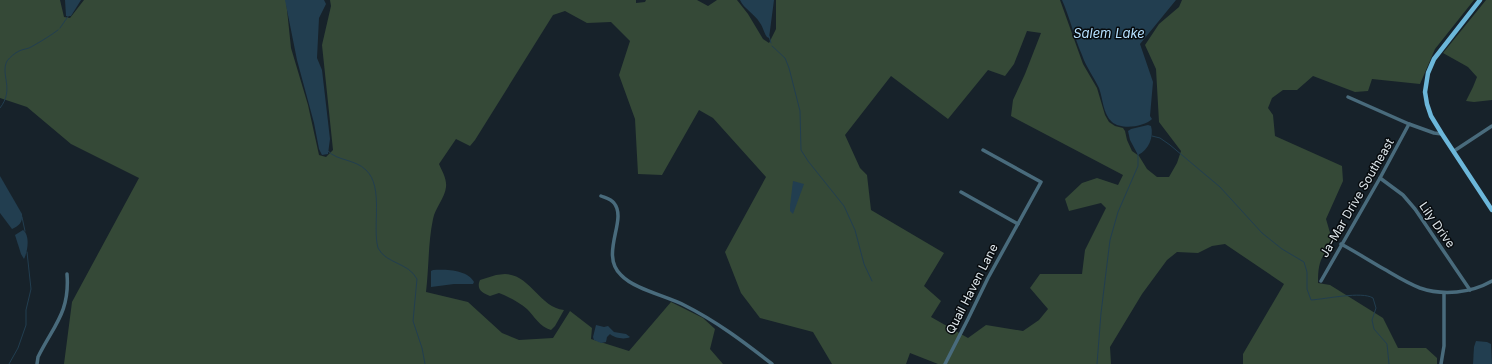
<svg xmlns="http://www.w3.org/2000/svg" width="1492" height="364" font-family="Inter,sans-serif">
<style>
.green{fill:#354937;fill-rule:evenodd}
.water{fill:#223e50}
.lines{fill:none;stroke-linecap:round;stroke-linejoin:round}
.stream{stroke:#223e50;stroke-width:1}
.minor{stroke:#496b7c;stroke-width:3.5}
.major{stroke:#6cb7da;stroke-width:4.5}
.labels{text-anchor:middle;stroke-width:3;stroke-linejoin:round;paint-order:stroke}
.street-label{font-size:12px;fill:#dde5ea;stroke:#070b0e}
.water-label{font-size:13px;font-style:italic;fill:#b6e1ff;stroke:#070b0e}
</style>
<rect width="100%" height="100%" fill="#17222a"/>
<g class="green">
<path d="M0 0H60L64 17 70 18 84 0H286L291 48 308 105 319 155 326 157 333 150 322 45 331 6 330 0H636V3L645 2 646 0H697L708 6 717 0H737L748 14 763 39 769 43 776 29V0H1060L1083 64 1097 88 1105 115 1109 122 1115 126 1123 128 1125 131 1127 140 1132 151 1139 156 1147 169 1157 177H1169L1177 163 1181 151 1159 122 1156 69 1145 45 1159 24 1179 7 1182 0H1474L1435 49 1420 84 1372 79 1368 91 1355 92 1313 76 1297 90H1283L1272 98 1268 108 1273 115 1275 136 1342 166 1343 181 1326 219 1333 243C1320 257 1318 264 1318 283L1330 285 1383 318 1398 348H1426L1437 358V364H1243V354L1284 284 1225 244 1212 246 1198 253 1177 252 1167 260 1142 294 1110 347 1111 364H938L910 353 906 364H832L813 332 760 318 741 293 725 252 766 177 713 118 699 110 662 175 638 174 635 119 619 75 630 41 611 22 587 23 565 11 553 15 475 140 470 146 456 139 439 164C442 171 447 179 446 187 445 198 435 208 433 219 428 243 429 267 426 292L468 302 502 333 519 340 553 338 570 311 592 328 591 339 629 351 671 302 703 318 715 329 710 349 723 364H64L72 302 139 178 71 144 27 107 0 98ZM1027 31 1041 33 1025 74 1013 100 1011 116 1123 175 1118 185 1097 178 1082 183 1065 199 1069 211 1101 203 1106 208 1085 250 1082 274H1040L1030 288 1048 309 1039 320 1023 331 986 325 968 338 931 317 941 301 924 286 944 253 871 210 867 175 860 168 845 135 891 76 948 119 988 70 1005 76 1014 64Z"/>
<polygon points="1486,0 1492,0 1492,100 1474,102 1466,101 1473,87 1477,77 1468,67 1443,53"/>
<path d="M505 274C531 275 539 307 564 310L555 326 551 330C540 327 534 316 527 309 519 302 509 297 499 293L490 296C482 293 476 289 480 280L496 275Z"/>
</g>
<g class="water">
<polygon points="65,0 81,0 71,16 66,16"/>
<polygon points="285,0 324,0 326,4 319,18 317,58 322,70 330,139 328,154 322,155 319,149 314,123 297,60"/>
<path d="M740 0H774L769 38 767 37C764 33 763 27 760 23 755 14 744 9 740 0Z"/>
<path d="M1062 0H1176L1140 44 1153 82 1150 116 1152 119C1144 127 1121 130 1112 122 1103 114 1103 99 1099 88 1094 77 1086 67 1082 55 1074 37 1070 18 1062 0Z"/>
<path d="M1148 125 1151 126C1154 136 1149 150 1138 155L1130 140 1128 131 1131 129Z"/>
<path d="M0 176 22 214C23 222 19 226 12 229L0 213Z"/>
<polygon points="793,181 804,184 793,214 790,211 790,206"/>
<path d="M23 230C30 235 28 251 24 259L21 254 15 235Z"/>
<path d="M433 270C446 269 468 270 474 282L473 284H454L431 287V271Z"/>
<path d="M596 325 604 327 608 326 614 332 626 334 630 337C625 340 614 338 610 334L607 337 606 342 601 343 594 340 593 337Z"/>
<polygon points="1476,341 1487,342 1491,344 1492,364 1473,364 1474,347"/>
</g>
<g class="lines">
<g class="stream">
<polyline points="60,28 69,15"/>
<polyline points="769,36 771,43"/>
<polyline points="772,46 785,58 789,68 800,111 801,150 808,161 844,206 855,230 864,264 872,281"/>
<path d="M0 108C15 89 0 75 7 61 10 57 15 53 19 51 23 49 28 49 31 47 40 42 50 36 58 30"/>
<path d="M1152 136 1160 138 1170 145 1220 187 1262 233 1282 249 1304 262 1307 272V289L1311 300C1326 299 1362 291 1373 298L1376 308 1372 320 1374 329 1387 344 1389 364"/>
<path d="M328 151C337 161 355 159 366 170 384 187 372 226 378 248 386 264 408 262 417 279L413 321 422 348 425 364"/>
<polyline points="22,217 25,231"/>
<polyline points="9,364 18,348 26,325 26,310 31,289 27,252"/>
<polyline points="1097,364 1101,313 1110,240 1118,212 1138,166 1138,154"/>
</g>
<g class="minor">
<polyline points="1348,97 1409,124 1434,133 1442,134"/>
<polyline points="1454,151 1492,126"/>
<polyline points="1380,178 1403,195 1415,209 1470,290"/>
<polyline points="961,192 1018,224"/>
<path d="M601 196C606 198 611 199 614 203 628 220 599 254 621 275 634 289 666 296 684 305 716 321 744 342 772 364"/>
<path d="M1341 244C1356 252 1370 261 1384 269 1396 276 1407 283 1420 288 1443 296 1471 293 1492 281"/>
<polyline points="1321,281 1380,178 1409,124"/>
<path d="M37 364 38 357C54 325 70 312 67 274"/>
<polyline points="945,364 968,319 988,278 1041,182 983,150"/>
<polyline points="1441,364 1444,346 1444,293"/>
</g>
<polyline class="major" points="1480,0 1434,59 1428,73 1425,92 1427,104 1431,116 1442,134 1492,210"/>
</g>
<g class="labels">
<g class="street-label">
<text transform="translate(1357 198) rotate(-60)" y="4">Ja-Mar Drive Southeast</text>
<text transform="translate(1437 225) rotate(55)" y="4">Lily Drive</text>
<text transform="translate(972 289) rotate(-63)" y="4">Quail Haven Lane</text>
</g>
<g class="water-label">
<text x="1109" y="38">Salem Lake</text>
</g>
</g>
</svg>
